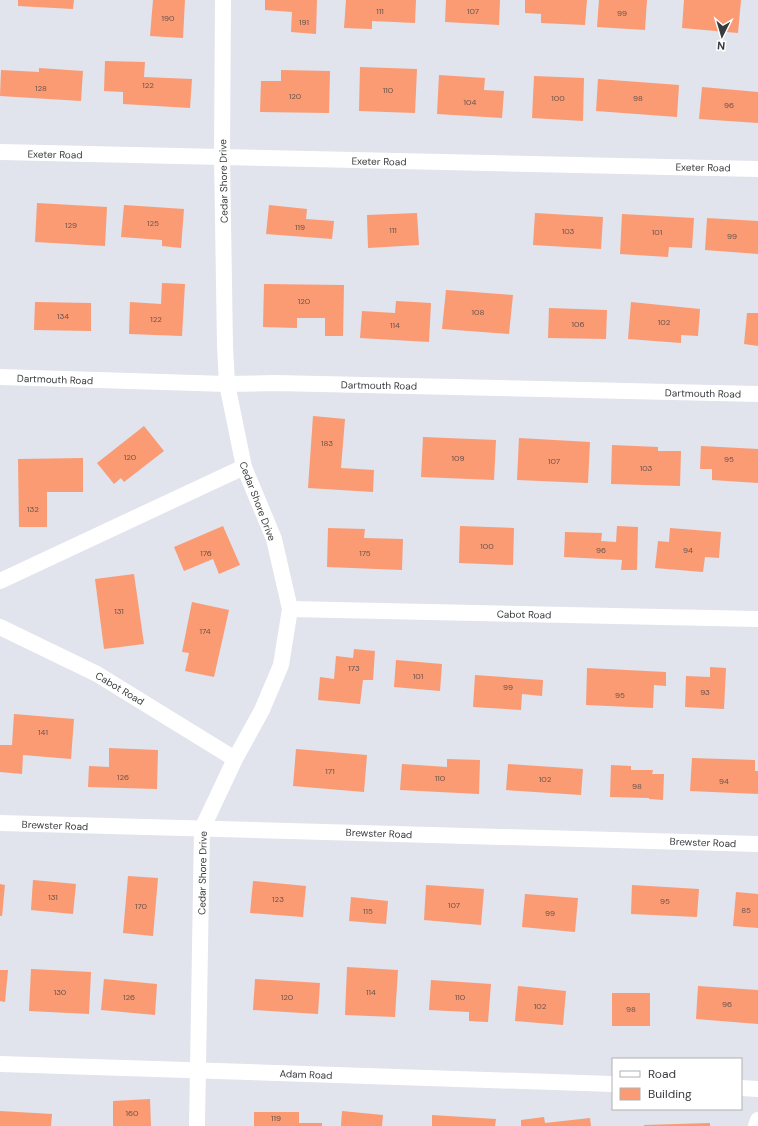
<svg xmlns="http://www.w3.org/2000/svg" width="758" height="1126" font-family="'DM Sans',sans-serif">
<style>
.building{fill:#fa9b74}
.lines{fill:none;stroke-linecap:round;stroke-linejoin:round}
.street{stroke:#fff;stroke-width:16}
.labels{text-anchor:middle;stroke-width:3.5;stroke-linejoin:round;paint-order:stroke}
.number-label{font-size:8px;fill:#6a534c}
.street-label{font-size:10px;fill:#3a3b3f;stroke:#fff}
</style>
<rect width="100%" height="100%" fill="#e1e3ed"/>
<g class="building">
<polygon points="18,0 74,0 73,9 18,6"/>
<polygon points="153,0 185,0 183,38 150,36"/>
<polygon points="265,0 317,0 316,34 291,32 292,12 265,10"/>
<polygon points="346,0 416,0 415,23 372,21 372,29 344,28"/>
<polygon points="446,0 500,0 499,25 445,22"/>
<polygon points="525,0 587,0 585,25 541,23 541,14 525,13"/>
<polygon points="599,0 647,0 645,30 597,27"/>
<polygon points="684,0 741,0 738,33 682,28"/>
<polygon points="105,61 145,62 144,77 192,79 190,108 123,104 123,92 104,91"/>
<polygon points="360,67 417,69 415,113 359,111"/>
<polygon points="39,68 83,71 81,101 0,96 1,70 39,72"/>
<polygon points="281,70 330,71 329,113 260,112 261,81 281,81"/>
<polygon points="439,75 485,78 484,90 504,91 502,118 437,114"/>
<polygon points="534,76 584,78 583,121 532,118"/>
<polygon points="598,79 679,85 677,117 596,111"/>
<polygon points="702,87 758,92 758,123 699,119"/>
<polygon points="37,203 107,207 105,246 35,242"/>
<polygon points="124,205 184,209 181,248 162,246 162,240 121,237"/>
<polygon points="269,205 307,209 306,219 334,221 332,239 266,234"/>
<polygon points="417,213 419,245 368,248 367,215"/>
<polygon points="535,213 603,217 601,249 533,245"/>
<polygon points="622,214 694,218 692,248 669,247 668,257 620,254"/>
<polygon points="707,218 758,221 758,254 705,250"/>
<polygon points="162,283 185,284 182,336 129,334 130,302 161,304"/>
<polygon points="264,284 344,285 343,336 325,336 325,318 297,318 297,328 263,327"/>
<polygon points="446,290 513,295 509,334 442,329"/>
<polygon points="396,301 431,303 429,342 360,338 362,311 395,313"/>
<polygon points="35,302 91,303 91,331 34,330"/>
<polygon points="631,302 700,309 698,336 681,335 681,343 628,339"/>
<polygon points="549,308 607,310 606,339 548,338"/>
<polygon points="747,313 758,313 758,346 744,344"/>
<polygon points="313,416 345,419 341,468 374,470 373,492 308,488"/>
<polygon points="144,426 164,451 124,482 121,478 114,484 97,463"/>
<polygon points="423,437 496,440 494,480 421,477"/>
<polygon points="519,438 590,442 588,483 517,480"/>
<polygon points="612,445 658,447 658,451 681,451 680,486 611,484"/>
<polygon points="701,446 758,449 758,483 712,480 712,469 700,469"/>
<polygon points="83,458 83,492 47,492 47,527 19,527 18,459"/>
<polygon points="223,526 240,565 219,574 213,559 184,571 174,547"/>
<polygon points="460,526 514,528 513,565 459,563"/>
<polygon points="617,526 638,527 637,570 621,570 622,560 564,557 565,532 602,533 601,541 616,542"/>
<polygon points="328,528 365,529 364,538 403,539 402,570 327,567"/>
<polygon points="670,528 721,532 719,558 705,557 703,572 655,568 658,541 669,542"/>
<polygon points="134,574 144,644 104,649 95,579"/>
<polygon points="192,602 229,610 214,677 185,671 189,653 182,652"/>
<polygon points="354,649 375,651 373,680 363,680 360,704 318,700 320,677 334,679 336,656 353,658"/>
<polygon points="396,660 442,664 440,691 394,687"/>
<polygon points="710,667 726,668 724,709 685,707 686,676 710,677"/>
<polygon points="587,668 666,672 666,686 654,685 653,708 586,705"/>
<polygon points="475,675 543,680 542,696 522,694 521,710 473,707"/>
<polygon points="14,714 74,719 71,759 23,755 22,774 0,772 0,745 12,745"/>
<polygon points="109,748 158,750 157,789 88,787 89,766 109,767"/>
<polygon points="296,749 367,755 364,792 293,786"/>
<polygon points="692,758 755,760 755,771 758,771 758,794 690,791"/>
<polygon points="447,759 480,760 479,794 400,790 402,764 447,767"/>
<polygon points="508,764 583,769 581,795 506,790"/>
<polygon points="611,765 631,766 631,770 653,770 652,774 664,774 663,800 649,799 649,798 610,797"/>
<polygon points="128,876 158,878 153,936 123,933"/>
<polygon points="33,880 76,884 73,914 31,910"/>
<polygon points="253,881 306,886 303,917 250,913"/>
<polygon points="0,884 5,885 2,916 0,916"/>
<polygon points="426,885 484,889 481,925 424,920"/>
<polygon points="632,885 699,889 697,917 631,914"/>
<polygon points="736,892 758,894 758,928 733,926"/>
<polygon points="525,894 578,898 575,932 522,927"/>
<polygon points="351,897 388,901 386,924 349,921"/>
<polygon points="347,967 398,970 395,1017 345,1015"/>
<polygon points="31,969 91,972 89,1014 29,1011"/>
<polygon points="0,970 8,970 5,1002 0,1001"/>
<polygon points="104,979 157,984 155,1015 101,1010"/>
<polygon points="255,979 320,983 318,1014 253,1010"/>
<polygon points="431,980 491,984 488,1022 469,1021 469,1012 429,1010"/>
<polygon points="518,986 566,991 563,1025 515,1021"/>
<polygon points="698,986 758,990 758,1024 696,1019"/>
<rect x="612" y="993" width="38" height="33"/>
<polygon points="150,1099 151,1126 113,1126 113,1101"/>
<polygon points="0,1111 52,1114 51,1126 0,1126"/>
<polygon points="342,1111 383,1115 382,1126 341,1126"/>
<polygon points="254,1112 299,1112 299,1123 322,1123 322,1126 254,1126"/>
<polygon points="432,1115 496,1119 495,1126 432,1126"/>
<polygon points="544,1117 545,1123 590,1118 591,1126 521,1126 521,1120"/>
<polygon points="710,1123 710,1126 644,1126 644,1125"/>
</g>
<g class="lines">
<g class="street">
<polyline points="0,152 758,169"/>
<polyline points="0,377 227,384 275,383 758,394"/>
<polyline points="0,581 244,467"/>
<polyline points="290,609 758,619"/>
<polyline points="0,627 97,674 235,759"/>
<polyline points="0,823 758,844"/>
<polyline points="0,1064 613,1084"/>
<polyline points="741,1088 758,1089"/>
<polyline points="197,1126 202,829 235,759 262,710 281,665 290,609 274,539 244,467 227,384 225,346 222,157 223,0"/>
<polyline points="756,1126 758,1120"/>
</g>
</g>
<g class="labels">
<g class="number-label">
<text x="380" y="14">111</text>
<text x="473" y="14">107</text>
<text x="622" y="16">99</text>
<text x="168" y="21">190</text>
<text x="304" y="25">191</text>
<text x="148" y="88">122</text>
<text x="41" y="91">128</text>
<text x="388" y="93">110</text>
<text x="295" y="99">120</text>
<text x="558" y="101">100</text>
<text x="638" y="101">98</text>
<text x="470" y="105">104</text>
<text x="729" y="108">96</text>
<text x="153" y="226">125</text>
<text x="71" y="228">129</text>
<text x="300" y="230">119</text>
<text x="393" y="233">111</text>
<text x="568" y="234">103</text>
<text x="657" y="235">101</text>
<text x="732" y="239">99</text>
<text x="304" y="304">120</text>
<text x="478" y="315">108</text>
<text x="63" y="319">134</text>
<text x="156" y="322">122</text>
<text x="664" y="325">102</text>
<text x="578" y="327">106</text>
<text x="395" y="328">114</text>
<text x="327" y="446">183</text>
<text x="130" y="460">120</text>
<text x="458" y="461">109</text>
<text x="729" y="462">95</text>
<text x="554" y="464">107</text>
<text x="646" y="471">103</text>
<text x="33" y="512">132</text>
<text x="487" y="549">100</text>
<text x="601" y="553">96</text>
<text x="688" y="553">94</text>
<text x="206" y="556">176</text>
<text x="365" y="556">175</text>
<text x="119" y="614">131</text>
<text x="205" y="634">174</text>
<text x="354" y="671">173</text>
<text x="418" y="679">101</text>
<text x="508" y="690">99</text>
<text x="705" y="695">93</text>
<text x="620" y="698">95</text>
<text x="43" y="735">141</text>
<text x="330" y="774">171</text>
<text x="123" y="780">126</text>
<text x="440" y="781">110</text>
<text x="545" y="782">102</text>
<text x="724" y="784">94</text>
<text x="637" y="789">98</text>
<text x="53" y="900">131</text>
<text x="278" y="902">123</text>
<text x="665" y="904">95</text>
<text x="454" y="908">107</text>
<text x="141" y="909">170</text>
<text x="746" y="913">85</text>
<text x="368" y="914">115</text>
<text x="550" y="916">99</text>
<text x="60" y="995">130</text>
<text x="371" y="995">114</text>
<text x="129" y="1000">126</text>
<text x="287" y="1000">120</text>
<text x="460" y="1000">110</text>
<text x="727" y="1007">96</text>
<text x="540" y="1009">102</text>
<text x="631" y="1012">98</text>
<text x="132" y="1116">160</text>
<text x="276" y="1121">119</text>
</g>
<g class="street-label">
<text transform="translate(55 154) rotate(1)" y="4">Exeter Road</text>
<text transform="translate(379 161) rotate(1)" y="4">Exeter Road</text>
<text transform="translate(703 167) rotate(1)" y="4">Exeter Road</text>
<text transform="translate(223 181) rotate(-91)" y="4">Cedar Shore Drive</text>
<text transform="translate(55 379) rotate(2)" y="4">Dartmouth Road</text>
<text transform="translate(379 385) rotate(1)" y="4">Dartmouth Road</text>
<text transform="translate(703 393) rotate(1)" y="4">Dartmouth Road</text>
<text transform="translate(258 501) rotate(69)" y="4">Cedar Shore Drive</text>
<text transform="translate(524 614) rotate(1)" y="4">Cabot Road</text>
<text transform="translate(120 688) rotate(31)" y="4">Cabot Road</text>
<text transform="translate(55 825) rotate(2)" y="4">Brewster Road</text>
<text transform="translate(379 833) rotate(2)" y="4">Brewster Road</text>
<text transform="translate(703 842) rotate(2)" y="4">Brewster Road</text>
<text transform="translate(202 873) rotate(-89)" y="4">Cedar Shore Drive</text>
<text transform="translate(306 1074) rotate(2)" y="4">Adam Road</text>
</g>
</g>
<rect x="612" y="1058" width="130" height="52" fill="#ffffff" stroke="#b0b1b2"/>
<rect x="620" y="1071" width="20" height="6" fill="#ffffff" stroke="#b0b1b2"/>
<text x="648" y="1078" font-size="12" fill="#3a3b3f">Road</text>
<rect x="620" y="1088" width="20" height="12" fill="#fa9b74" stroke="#b0b1b2"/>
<text x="648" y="1098" font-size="12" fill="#3a3b3f">Building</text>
<g transform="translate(722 36) rotate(185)" stroke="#ffffff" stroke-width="3" paint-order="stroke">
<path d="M0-3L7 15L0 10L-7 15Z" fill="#3a3b3f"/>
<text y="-6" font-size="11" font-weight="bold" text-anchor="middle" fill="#3a3b3f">N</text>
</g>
</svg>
